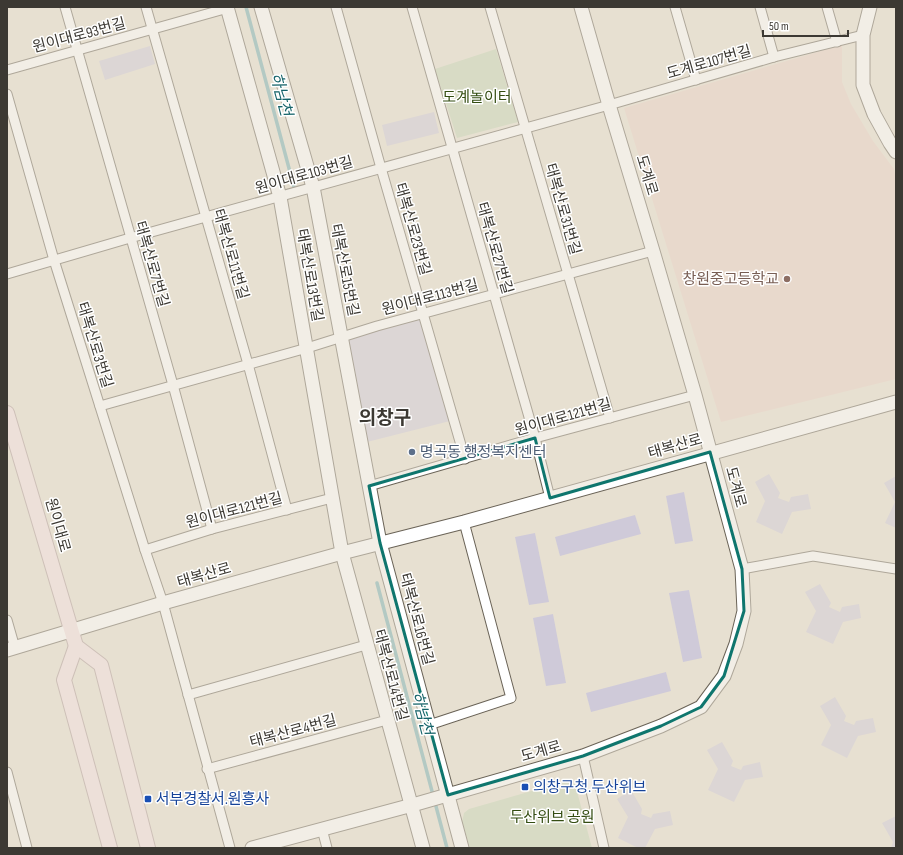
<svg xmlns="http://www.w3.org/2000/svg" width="903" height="855" font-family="'Sofia Sans Condensed','Noto Sans KR',sans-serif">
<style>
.education{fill:#e9d1c6}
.green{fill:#c5d6b5}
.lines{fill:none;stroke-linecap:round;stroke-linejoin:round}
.stream{stroke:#74adb2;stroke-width:3.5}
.building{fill:#cfcad9}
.street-casing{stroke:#6a6357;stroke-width:11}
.secondary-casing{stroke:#6a6357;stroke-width:15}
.primary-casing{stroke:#ae9998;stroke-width:16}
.street{stroke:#fff;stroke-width:9}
.secondary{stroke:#fff;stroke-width:13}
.primary{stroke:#f4e0e2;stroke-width:14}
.marked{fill:none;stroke:#0f766e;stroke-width:3;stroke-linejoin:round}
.education-dot{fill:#8d6e63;stroke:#fff;stroke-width:1.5}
.service-dot{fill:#5c6f8a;stroke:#fff;stroke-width:1.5}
.transit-dot{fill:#1a4fb4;stroke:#fff;stroke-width:1.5}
.labels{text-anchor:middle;stroke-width:3;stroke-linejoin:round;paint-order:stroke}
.street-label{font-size:15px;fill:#3c3933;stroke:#fff}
.park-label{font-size:15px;fill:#344d12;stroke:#fff}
.education-label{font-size:15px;fill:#785e54;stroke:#fff;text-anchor:end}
.service-label{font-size:15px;fill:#4e5e75;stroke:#fff;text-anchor:start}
.transit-label{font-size:15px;fill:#164399;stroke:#fff;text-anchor:start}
.water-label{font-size:16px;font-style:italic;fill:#156369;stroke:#fff}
.district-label{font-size:19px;font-weight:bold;fill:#3c3933;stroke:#fff}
</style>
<rect width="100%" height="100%" fill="#e7e0d1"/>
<polygon class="education" points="842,45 842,82 851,104 873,141 894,169 896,179 896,379 721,422 624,108"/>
<g class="green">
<polygon points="496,49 518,122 457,138 435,69"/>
<polygon points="563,782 575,784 592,848 470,848 462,822 464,813 469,809"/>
</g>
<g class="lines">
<g class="stream">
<polyline points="246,7 294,187"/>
<polyline points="377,583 447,848"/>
</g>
</g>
<g class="building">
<polygon points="150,46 155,64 105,80 99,61"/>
<polygon points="434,112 439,133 387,146 382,125"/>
<polygon points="420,317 450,421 363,443 344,338"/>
<polygon points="769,474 780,493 778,498 789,502 791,497 808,494 811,509 792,512 782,534 756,522 765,501 755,482"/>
<polygon points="896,476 896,528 885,523 895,502 884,483"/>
<polygon points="684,492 693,541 675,544 666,496"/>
<polygon points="635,515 641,534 560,556 555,537"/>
<polygon points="535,533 549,602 529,605 515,537"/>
<polygon points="820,584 831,603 829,607 840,612 842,607 859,604 861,618 843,622 833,644 806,632 816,611 805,592"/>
<polygon points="689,590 702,658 683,662 669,593"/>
<polygon points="553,614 566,683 546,686 533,618"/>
<polygon points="666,672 671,691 591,712 586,693"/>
<polygon points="835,697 846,716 844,721 854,725 856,721 873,718 876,732 858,736 847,758 821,745 831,725 820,706"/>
<polygon points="722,742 733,761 731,766 741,770 743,766 760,762 763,777 745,780 734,802 708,790 718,769 707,750"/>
<polygon points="631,790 642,809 641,814 651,818 653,814 670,811 673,825 655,829 645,848 638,848 618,838 628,817 617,799"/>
<polygon points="896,816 896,848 891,848 893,842 882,823"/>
</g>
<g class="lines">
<defs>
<g id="street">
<polyline points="65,7 173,385 212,529"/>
<polyline points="146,7 248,364 287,510"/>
<polyline points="336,7 381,168 465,459"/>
<polyline points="412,7 535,438 550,498"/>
<polyline points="490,7 610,418"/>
<polyline points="675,7 696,80"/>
<polyline points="760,7 774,57"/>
<polyline points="827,7 837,42"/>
<polyline points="7,70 228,8"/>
<polyline points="7,94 54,260 145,550 163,603 230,848"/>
<polyline points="7,274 130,238 609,105 774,57 863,35"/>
<polyline points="100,406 307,348 377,326 653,251"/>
<polyline points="369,486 535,438 695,395"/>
<polyline points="145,550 212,529 332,498"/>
<polyline points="742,569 813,556 896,569"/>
<polyline points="7,620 15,648"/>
<polyline points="188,695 366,645"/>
<polyline points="429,725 511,698 464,522"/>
<polyline points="583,756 604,848"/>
<polyline points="207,769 387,720"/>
<polyline points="7,772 27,848"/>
<polyline points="322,829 327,848"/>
</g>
<g id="secondary">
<polyline points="227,7 280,197 342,553 423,848"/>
<polyline points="261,7 313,187 380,543 462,848"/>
<polyline points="870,7 863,35 863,85 874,114 890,143 896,152"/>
<polyline points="7,650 163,603 342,553 464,522 896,402"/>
<polyline points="252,848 416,804 583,756 661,726 701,707 724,676 736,644 744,611 742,569 695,395 653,251 609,105 581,7"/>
</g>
<g id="primary">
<polyline points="7,413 76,646 101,665 148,848"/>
<polyline points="76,646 64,680 110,848"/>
</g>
</defs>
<use href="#street" class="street-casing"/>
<use href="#secondary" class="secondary-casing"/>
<use href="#primary" class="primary-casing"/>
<use href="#street" class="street"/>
<use href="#secondary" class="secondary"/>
<use href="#primary" class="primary"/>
</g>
<path d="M0 0H903V855H0ZM535 438 550 498 710 452 742 569 744 611 724 676 701 707 661 726 583 756 448 795 380 543 369 486Z" fill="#e7e0d1" fill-opacity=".55" fill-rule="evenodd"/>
<path class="marked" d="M535 438 550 498 710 452 742 569 744 611 724 676 701 707 661 726 583 756 448 795 380 543 369 486Z"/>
<circle class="education-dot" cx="787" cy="279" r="4"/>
<circle class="service-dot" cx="412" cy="452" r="4"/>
<g class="transit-dot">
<rect x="521" y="783" width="8" height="8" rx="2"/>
<rect x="144" y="795" width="8" height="8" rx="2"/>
</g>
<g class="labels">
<g class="street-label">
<text transform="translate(79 35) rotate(-15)" y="5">원이대로93번길</text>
<text transform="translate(709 62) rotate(-16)" y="5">도계로107번길</text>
<text transform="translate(304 175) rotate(-16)" y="5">원이대로103번길</text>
<text transform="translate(647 175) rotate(73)" y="5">도계로</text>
<text transform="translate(563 209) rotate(74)" y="5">태복산로31번길</text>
<text transform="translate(413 229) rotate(74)" y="5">태복산로23번길</text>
<text transform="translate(495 248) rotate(74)" y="5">태복산로27번길</text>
<text transform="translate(231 254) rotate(74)" y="5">태복산로11번길</text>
<text transform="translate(152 264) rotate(74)" y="5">태복산로7번길</text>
<text transform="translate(345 270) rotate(79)" y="5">태복산로15번길</text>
<text transform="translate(310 275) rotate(80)" y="5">태복산로13번길</text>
<text transform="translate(430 297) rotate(-15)" y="5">원이대로113번길</text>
<text transform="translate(95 345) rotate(73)" y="5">태복산로3번길</text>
<text transform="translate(563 417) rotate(-16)" y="5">원이대로121번길</text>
<text transform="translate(675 446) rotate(-16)" y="5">태복산로</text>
<text transform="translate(736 487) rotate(75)" y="5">도계로</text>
<text transform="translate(234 510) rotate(-15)" y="5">원이대로121번길</text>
<text transform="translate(58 525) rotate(74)" y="5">원이대로</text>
<text transform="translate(204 575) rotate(-16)" y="5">태복산로</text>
<text transform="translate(417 619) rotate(75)" y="5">태복산로16번길</text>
<text transform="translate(391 675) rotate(75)" y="5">태복산로14번길</text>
<text transform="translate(293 731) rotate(-15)" y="5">태복산로4번길</text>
<text transform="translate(541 751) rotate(-16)" y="5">도계로</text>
</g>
<g class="park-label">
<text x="477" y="102">도계놀이터</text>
<text x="552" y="822">두산위브 공원</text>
</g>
<g class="education-label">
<text x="779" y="284">창원중고등학교</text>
</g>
<g class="service-label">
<text x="420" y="457">명곡동 행정복지센터</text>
</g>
<g class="transit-label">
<text x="533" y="792">의창구청.두산위브</text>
<text x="156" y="804">서부경찰서.원흥사</text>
</g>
<g class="water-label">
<text transform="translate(282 94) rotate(75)" y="6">하남천</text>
<text transform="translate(423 713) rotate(75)" y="6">하남천</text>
</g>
<g class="district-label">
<text x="385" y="424">의창구</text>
</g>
</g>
<rect width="903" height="855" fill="none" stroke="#3c3933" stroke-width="16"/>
<path d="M763 30v6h85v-6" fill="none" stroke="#3c3933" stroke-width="2"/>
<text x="769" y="30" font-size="12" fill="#3c3933" stroke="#ffffff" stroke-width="3" paint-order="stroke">50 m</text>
</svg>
